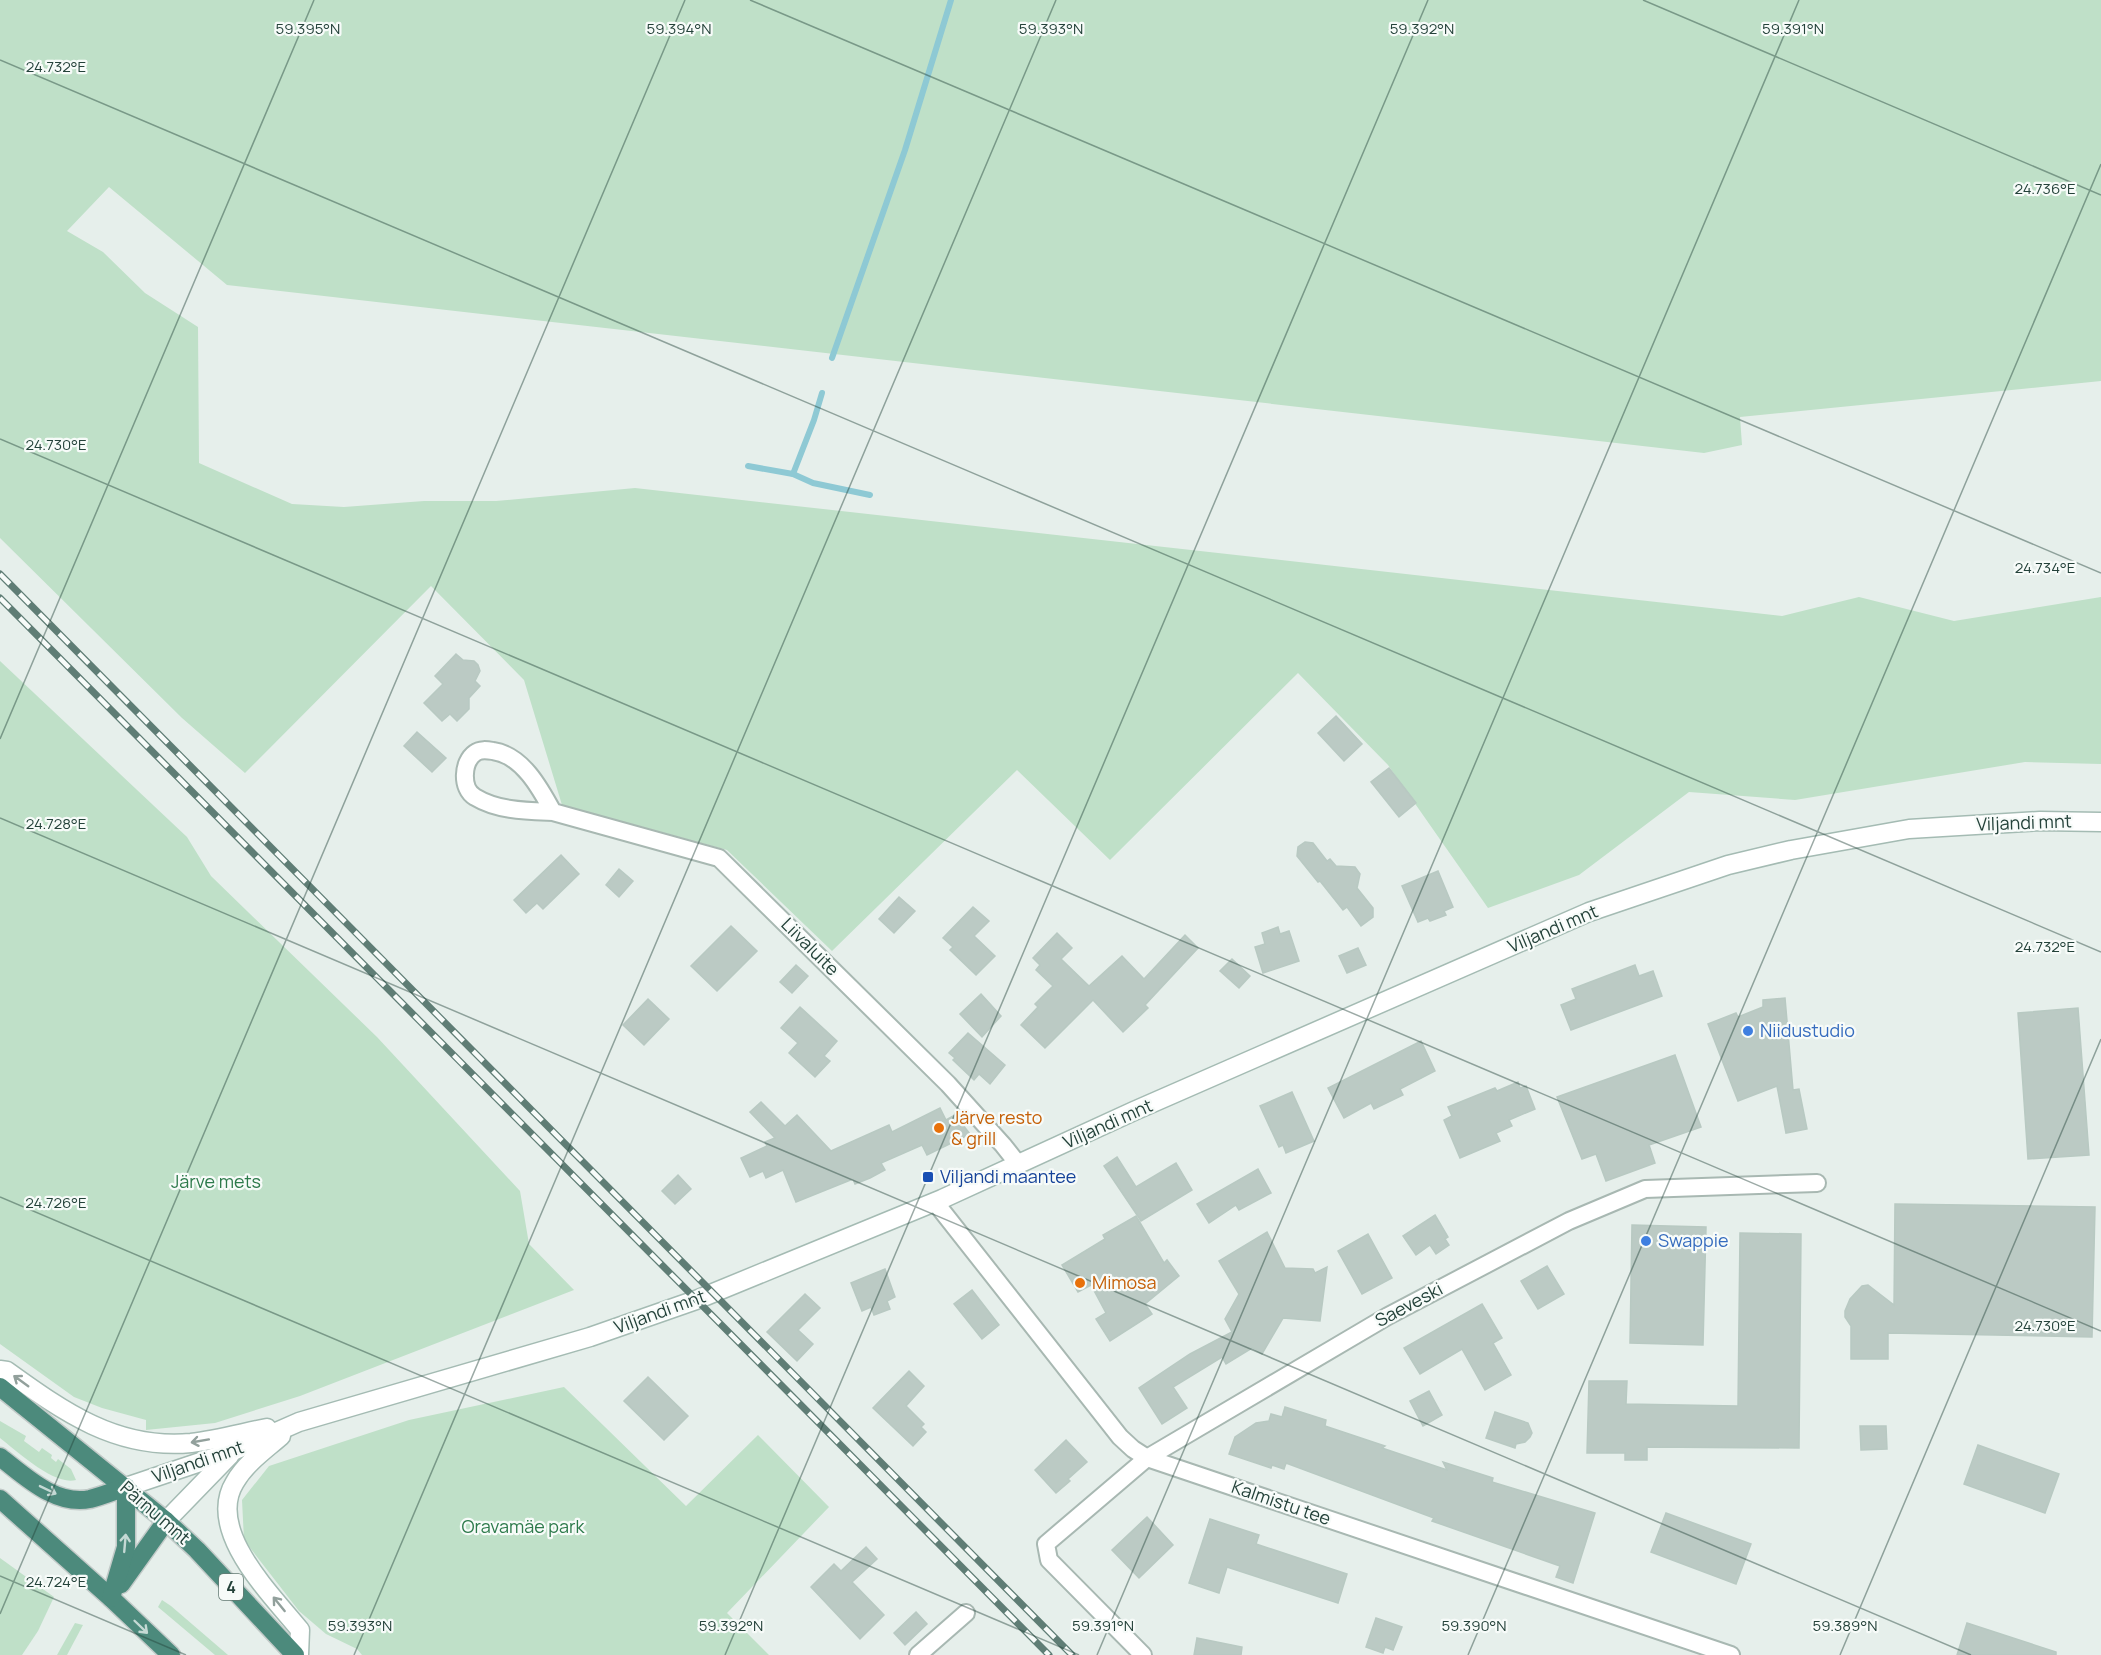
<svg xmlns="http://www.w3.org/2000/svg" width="2101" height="1655" font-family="Manrope,sans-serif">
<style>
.green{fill:#bfe0c8}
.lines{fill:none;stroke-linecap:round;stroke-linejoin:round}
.stream{stroke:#8ec9d4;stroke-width:6}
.building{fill:#bbcac4;stroke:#b8c9c2;stroke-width:1.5}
.minor-casing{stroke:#a8b8b2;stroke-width:20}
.secondary-casing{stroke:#a4bbb3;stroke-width:21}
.trunk-casing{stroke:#c2cac8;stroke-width:21}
.minor{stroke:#fff;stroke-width:16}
.secondary{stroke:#fff;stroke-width:18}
.trunk{stroke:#4c8a7c;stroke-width:18}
.rail-casing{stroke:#5f7d75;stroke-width:7}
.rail{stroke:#f7fbf9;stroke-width:4.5;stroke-dasharray:14;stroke-linecap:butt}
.oneway{stroke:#92a09c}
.oneway2{stroke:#c4d9d4}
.ticks{fill:none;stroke:#24423a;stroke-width:1.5;stroke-opacity:0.45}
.shop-dot{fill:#3f7fe0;stroke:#f7fbf9;stroke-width:2}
.food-dot{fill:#e8710a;stroke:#f7fbf9;stroke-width:2}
.transit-dot{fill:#1a4fb4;stroke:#f7fbf9;stroke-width:2}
.labels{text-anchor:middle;stroke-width:4.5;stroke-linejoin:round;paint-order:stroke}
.shield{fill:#f7fbf9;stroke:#637a73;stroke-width:1.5}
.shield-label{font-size:16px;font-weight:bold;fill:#24423a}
.street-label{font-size:18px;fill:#24423a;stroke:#f7fbf9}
.shop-label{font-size:18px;fill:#366cbe;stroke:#f7fbf9;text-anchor:start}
.food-label{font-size:18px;fill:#c56008;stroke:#f7fbf9;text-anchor:start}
.transit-label{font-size:18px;fill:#164399;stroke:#f7fbf9;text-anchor:start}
.park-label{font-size:18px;fill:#2d7a4b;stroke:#f7fbf9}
.ticks-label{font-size:15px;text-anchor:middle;fill:#24423a;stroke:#f7fbf9;stroke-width:4.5;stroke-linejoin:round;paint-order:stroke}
</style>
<rect width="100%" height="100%" fill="#e6efeb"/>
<g class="green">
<polygon points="0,0 2101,0 2101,381 1740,417 1742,445 1704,453 227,285 109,187 67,231 103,252 145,293 198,327 199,463 292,504 344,507 424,501 496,501 635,488 1782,616 1859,597 1954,621 2101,597 2101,764 2025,762 1795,800 1689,792 1579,875 1488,908 1388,765 1298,673 1110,860 1017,770 832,951 727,850 562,805 524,680 431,586 245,773 182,718 0,538"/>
<polygon points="0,661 187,837 211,876 377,1037 520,1191 529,1244 574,1290 300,1396 215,1423 146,1430 146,1420 102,1408 74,1397 0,1344"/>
<polygon points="564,1387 686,1506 758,1435 829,1507 727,1613 769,1655 362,1655 357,1649 326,1634 299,1611 244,1540 242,1500 269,1466 409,1420"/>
<path d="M0 1421 26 1436 24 1441 39 1452 42 1448 52 1455 51 1458 56 1462 58 1459 71 1469 76 1480C54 1486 17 1451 0 1438Z"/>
<polygon points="0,1558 54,1597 38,1631 22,1655 0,1655"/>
<polygon points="162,1600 171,1606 228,1655 215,1655 158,1607"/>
<polygon points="75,1623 83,1625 67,1655 57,1655"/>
</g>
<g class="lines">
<g class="stream">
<polyline points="832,358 905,150 951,0"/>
<polyline points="748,466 793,474 813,483 870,495"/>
<polyline points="793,474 814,420 822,393"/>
</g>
</g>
<g class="building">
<polygon points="456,654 463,660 474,661 478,665 480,671 475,681 480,686 469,698 469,709 457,721 450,714 442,721 424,703 443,684 435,676"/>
<polygon points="1336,716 1362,744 1344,761 1318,733"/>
<polygon points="417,732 446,758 432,772 404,746"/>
<polygon points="1389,768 1416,803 1399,817 1371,782"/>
<polygon points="1305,842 1313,843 1327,861 1330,859 1336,866 1355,867 1360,874 1357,888 1373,908 1373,917 1361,926 1347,907 1343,910 1320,881 1318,882 1297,856 1298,847"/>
<polygon points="561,855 579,874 543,909 537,903 526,913 514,900"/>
<polygon points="619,869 633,881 619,897 606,885"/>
<polygon points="1438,871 1453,907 1444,911 1446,915 1430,921 1428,918 1418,922 1402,886"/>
<polygon points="899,897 915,911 894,933 879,919"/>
<polygon points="973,907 989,921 974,936 995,956 976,975 950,950 953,947 943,938"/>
<polygon points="731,926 757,951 717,991 691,966"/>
<polygon points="1278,927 1280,934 1289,931 1299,961 1263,973 1255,947 1265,944 1262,933"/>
<polygon points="1057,933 1072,948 1061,959 1089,986 1122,956 1144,979 1185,935 1198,948 1145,1005 1148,1008 1123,1032 1093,1000 1045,1048 1021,1025 1038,1007 1035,1004 1053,986 1036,970 1040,965 1033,958"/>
<polygon points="1358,948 1366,965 1347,973 1339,956"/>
<polygon points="1232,959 1250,976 1239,988 1220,971"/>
<polygon points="796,965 808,976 792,993 780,982"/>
<polygon points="1635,965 1639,976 1653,971 1662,996 1571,1030 1561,1005 1576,999 1572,989"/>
<polygon points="981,994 1001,1016 982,1037 960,1014"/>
<polygon points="1785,998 1793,1090 1799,1089 1807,1129 1786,1133 1777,1086 1738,1101 1708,1024 1736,1013 1738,1017 1763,1007 1763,1000"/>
<polygon points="648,999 669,1019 644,1045 623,1025"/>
<polygon points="800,1007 837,1041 824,1056 830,1061 815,1077 789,1053 798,1043 781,1028"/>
<polygon points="2078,1008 2089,1155 2028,1159 2018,1013"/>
<polygon points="968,1033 1005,1065 990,1084 979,1074 974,1080 953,1060 955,1058 949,1053"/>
<polygon points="1421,1041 1435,1071 1400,1089 1403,1095 1374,1109 1371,1103 1344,1118 1328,1088"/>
<polygon points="1675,1055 1701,1127 1649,1145 1655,1163 1606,1181 1596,1154 1582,1159 1557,1097"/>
<polygon points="1518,1082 1520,1088 1526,1086 1535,1109 1509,1120 1512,1126 1496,1133 1500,1141 1460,1158 1444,1120 1452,1116 1448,1107 1495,1088 1497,1091"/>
<polygon points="1292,1092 1314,1141 1286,1153 1283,1145 1279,1147 1260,1106"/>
<polygon points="761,1102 785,1126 797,1115 831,1151 889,1125 892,1132 940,1108 946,1120 955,1115 970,1134 927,1155 922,1145 881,1163 885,1170 870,1178 855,1184 853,1179 796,1202 783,1170 766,1178 763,1171 750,1177 741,1158 767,1146 765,1142 775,1138 750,1112"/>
<polygon points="1117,1157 1136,1187 1176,1163 1192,1190 1141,1221 1104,1166"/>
<polygon points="1258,1169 1271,1193 1239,1210 1236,1205 1209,1223 1197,1204"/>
<polygon points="678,1175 691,1189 675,1204 662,1191"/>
<polygon points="1895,1204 2095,1207 2092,1337 1888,1333 1888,1359 1851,1359 1851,1326 1845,1317 1845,1311 1850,1299 1862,1286 1868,1285 1894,1305"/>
<polygon points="1435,1215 1448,1237 1445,1239 1449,1245 1436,1254 1430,1245 1416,1255 1403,1236"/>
<polygon points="1136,1216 1164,1263 1167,1260 1179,1276 1145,1304 1152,1314 1110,1341 1096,1319 1106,1313 1091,1285 1078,1292 1062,1265 1105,1239 1103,1235"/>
<polygon points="1632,1225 1706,1227 1703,1345 1630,1343"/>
<polygon points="1267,1232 1285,1268 1313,1269 1315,1273 1327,1267 1320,1321 1283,1318 1262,1354 1252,1348 1226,1364 1222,1357 1173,1387 1187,1408 1162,1424 1139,1388 1190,1354 1232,1332 1225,1319 1239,1294 1219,1261"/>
<polygon points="1740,1233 1801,1234 1799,1448 1647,1447 1647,1460 1625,1460 1625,1453 1587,1453 1589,1381 1627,1381 1626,1404 1738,1406"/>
<polygon points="1368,1234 1392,1278 1362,1294 1338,1251"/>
<polygon points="1547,1266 1564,1294 1538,1309 1521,1281"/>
<polygon points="885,1269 895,1297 887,1301 890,1309 874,1315 871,1307 862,1311 851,1283"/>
<polygon points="972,1290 999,1325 982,1339 954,1304"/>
<polygon points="805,1294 820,1308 798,1330 813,1344 797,1361 767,1332"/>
<polygon points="1482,1304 1502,1338 1493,1343 1511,1375 1485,1390 1462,1349 1420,1374 1404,1348"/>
<polygon points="909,1371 924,1386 906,1406 924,1424 921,1427 926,1432 913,1446 873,1408"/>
<polygon points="648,1377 688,1416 664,1440 624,1401"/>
<polygon points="1429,1391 1442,1415 1423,1426 1410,1401"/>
<polygon points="1285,1407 1326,1420 1325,1426 1385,1446 1382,1448 1447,1470 1443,1462 1493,1478 1492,1482 1595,1513 1573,1583 1556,1577 1560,1566 1432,1521 1434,1518 1286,1463 1284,1469 1272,1465 1271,1468 1229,1454 1235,1437 1256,1423 1269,1421 1271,1414 1282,1417"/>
<polygon points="1495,1412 1528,1423 1532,1433 1530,1437 1525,1442 1516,1444 1515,1448 1486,1438"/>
<polygon points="1860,1426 1886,1426 1887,1449 1861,1450"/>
<polygon points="1066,1440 1087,1462 1068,1479 1070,1481 1056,1493 1035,1470"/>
<polygon points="1978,1445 2059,1474 2045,1513 1964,1484"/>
<polygon points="1666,1513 1751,1544 1736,1584 1651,1552"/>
<polygon points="1147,1517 1173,1545 1139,1578 1112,1550"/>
<polygon points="1210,1519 1259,1535 1256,1544 1347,1574 1338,1603 1227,1567 1219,1593 1189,1583"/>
<polygon points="866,1547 877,1559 852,1582 884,1615 860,1639 811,1587 834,1564 841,1571"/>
<polygon points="916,1612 927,1624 905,1645 894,1633"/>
<polygon points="1376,1618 1402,1627 1393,1650 1385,1647 1383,1653 1366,1647"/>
<polygon points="1967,1623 2056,1652 2056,1655 1957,1655"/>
<polygon points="1197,1638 1242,1647 1241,1655 1194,1655"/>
</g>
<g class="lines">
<defs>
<g id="minor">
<path d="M553 812C527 811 498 811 475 797 461 789 462 762 475 753 480 749 487 750 493 751 522 755 540 788 553 812L719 858 948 1084 1003 1145 1018 1164"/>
<polyline points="935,1202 1120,1437 1133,1449 1147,1458 1731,1655"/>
<polyline points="918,1655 966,1613"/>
<polyline points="1143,1655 1049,1560 1046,1544 1147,1458 1388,1316 1569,1221 1645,1189 1817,1183"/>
</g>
<g id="secondary">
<path d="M0 1370 7 1371C64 1412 117 1450 191 1443 216 1440 242 1433 267 1428"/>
<path d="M281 1436C265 1450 246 1463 235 1482 205 1530 271 1594 300 1630L299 1655"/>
<polyline points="126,1487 233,1451 299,1422 590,1337 696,1300 942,1199 1134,1111 1589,912 1728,865 1791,850 1909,829 2040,821 2101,822"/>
<polyline points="166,1521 230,1455"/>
</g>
<g id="trunk">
<polyline points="0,1387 166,1521 197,1550 295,1655"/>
<path d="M0 1457C25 1476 55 1506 90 1499 102 1496 114 1491 126 1487"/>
<polyline points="0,1499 111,1598 171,1655"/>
<polyline points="121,1584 166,1521"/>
<polyline points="111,1598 126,1547 126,1487"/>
</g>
</defs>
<use href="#minor" class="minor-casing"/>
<use href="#secondary" class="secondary-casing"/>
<use href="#trunk" class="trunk-casing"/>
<use href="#minor" class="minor"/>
<use href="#secondary" class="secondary"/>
<use href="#trunk" class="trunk"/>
<defs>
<g id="rail">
<polyline points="0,574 1072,1655"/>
<polyline points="0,598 1049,1655"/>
</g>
</defs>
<use href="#rail" class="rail-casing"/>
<use href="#rail" class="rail"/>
</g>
<defs><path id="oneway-shaft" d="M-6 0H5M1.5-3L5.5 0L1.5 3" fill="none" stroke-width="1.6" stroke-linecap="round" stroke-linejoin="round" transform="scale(1.5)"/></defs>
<g class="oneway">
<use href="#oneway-shaft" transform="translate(21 1381) rotate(-144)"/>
<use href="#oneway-shaft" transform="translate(200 1441) rotate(170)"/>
<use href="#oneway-shaft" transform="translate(279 1604) rotate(-129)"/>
</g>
<g class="oneway2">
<use href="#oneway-shaft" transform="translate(48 1490) rotate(26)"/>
<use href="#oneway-shaft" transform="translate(125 1543) rotate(-85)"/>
<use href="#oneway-shaft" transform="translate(141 1627) rotate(44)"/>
</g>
<path class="ticks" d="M750 0 2101 573M1643 0 2101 195M0 60 2101 952M0 439 2101 1331M0 739 314 0M0 818 1971 1655M0 1197 1079 1655M0 1576 186 1655M0 1614 685 0M354 1655 1056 0M725 1655 1428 0M1097 1655 1799 0M1468 1655 2101 164M1840 1655 2101 1039"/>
<g class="shop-dot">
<circle cx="1748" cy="1031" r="6"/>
<circle cx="1646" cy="1241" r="6"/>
</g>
<g class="food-dot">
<circle cx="939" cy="1128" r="6"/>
<circle cx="1080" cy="1283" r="6"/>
</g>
<rect class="transit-dot" x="922" y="1171" width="12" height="12" rx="3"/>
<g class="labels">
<rect class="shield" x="219" y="1574" width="24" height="26" rx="4.5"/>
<g class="shield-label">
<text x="231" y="1593">4</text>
</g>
<g class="street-label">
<text transform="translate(2024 823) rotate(-2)" y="6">Viljandi mnt</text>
<text transform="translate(1553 929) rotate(-23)" y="6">Viljandi mnt</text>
<text transform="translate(810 947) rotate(45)" y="6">Liivaluite</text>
<text transform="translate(1108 1124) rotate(-24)" y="6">Viljandi mnt</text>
<text transform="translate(1409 1305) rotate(-28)" y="6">Saeveski</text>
<text transform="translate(660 1312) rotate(-20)" y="6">Viljandi mnt</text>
<text transform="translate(198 1462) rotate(-19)" y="6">Viljandi mnt</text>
<text transform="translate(1281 1503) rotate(19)" y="6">Kalmistu tee</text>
<text transform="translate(155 1513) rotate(41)" y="6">Pärnu mnt</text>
</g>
<g class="shop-label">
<text x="1760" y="1037">Niidustudio</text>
<text x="1658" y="1247">Swappie</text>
</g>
<g class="food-label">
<text x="951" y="1124">Järve resto<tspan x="951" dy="21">&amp; grill</tspan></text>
<text x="1092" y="1289">Mimosa</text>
</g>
<g class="transit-label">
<text x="940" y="1183">Viljandi maantee</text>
</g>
<g class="park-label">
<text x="216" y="1188">Järve mets</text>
<text x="523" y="1533">Oravamäe park</text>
</g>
</g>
<g class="ticks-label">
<text x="308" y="34">59.395°N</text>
<text x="1051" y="34">59.393°N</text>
<text x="1422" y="34">59.392°N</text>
<text x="1793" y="34">59.391°N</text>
<text x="679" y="34">59.394°N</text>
<text x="56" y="72">24.732°E</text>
<text x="2045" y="194">24.736°E</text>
<text x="56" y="450">24.730°E</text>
<text x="2045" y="573">24.734°E</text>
<text x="56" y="829">24.728°E</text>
<text x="2045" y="952">24.732°E</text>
<text x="56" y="1208">24.726°E</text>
<text x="2045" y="1331">24.730°E</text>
<text x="56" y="1587">24.724°E</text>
<text x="360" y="1631">59.393°N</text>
<text x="731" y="1631">59.392°N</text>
<text x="1103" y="1631">59.391°N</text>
<text x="1474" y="1631">59.390°N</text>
<text x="1845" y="1631">59.389°N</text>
</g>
</svg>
